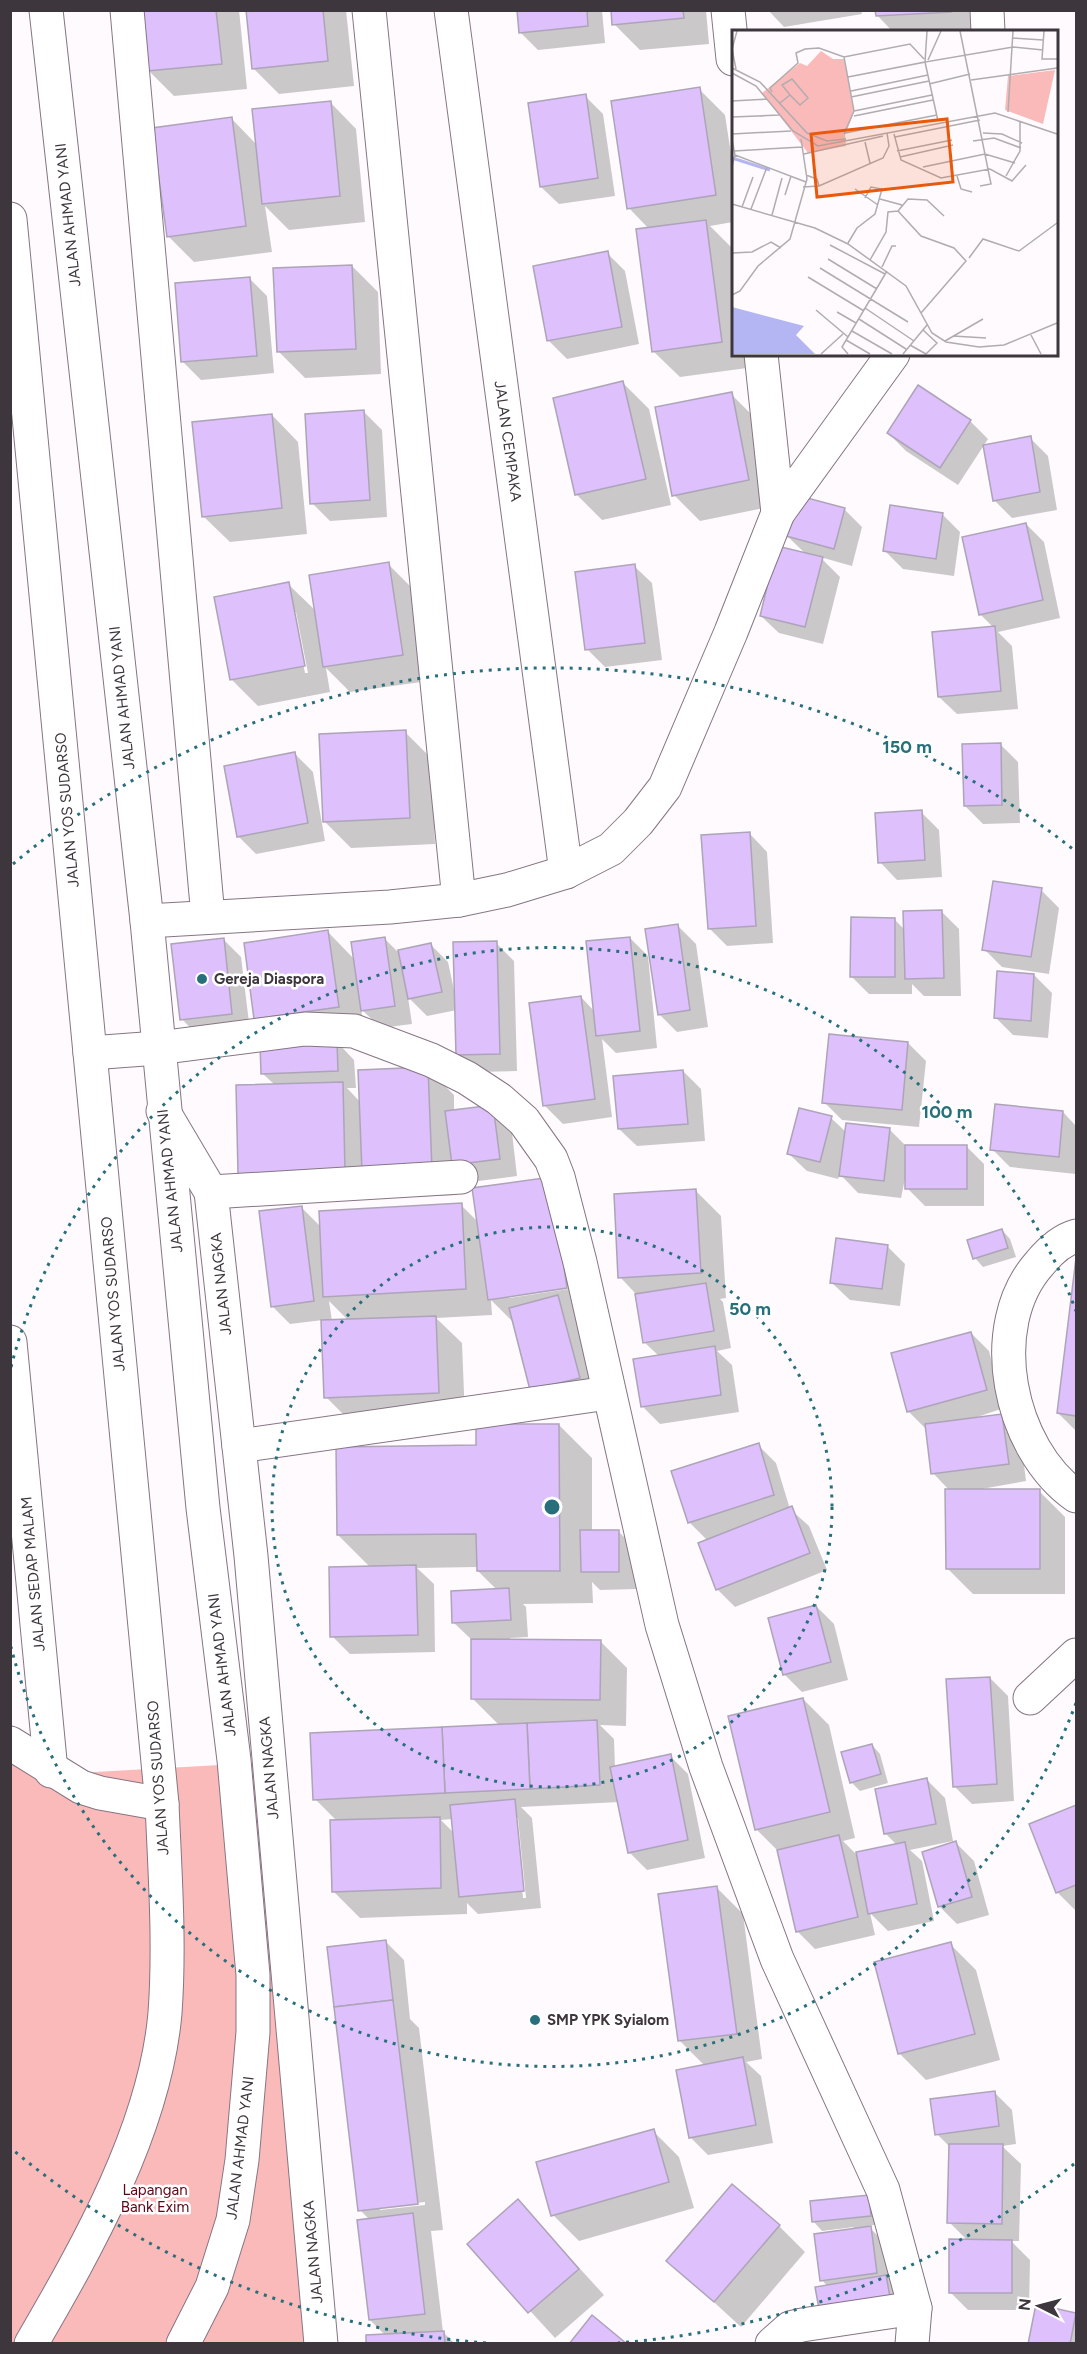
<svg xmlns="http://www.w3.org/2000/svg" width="1087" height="2354" font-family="Figtree,sans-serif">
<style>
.green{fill:#fbbaba}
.shadow{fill:#0003;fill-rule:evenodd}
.building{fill:#ddc0fc;stroke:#ada4b8;stroke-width:1.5}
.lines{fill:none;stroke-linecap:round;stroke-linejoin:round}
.street-casing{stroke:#867583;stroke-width:35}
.highway-casing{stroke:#867583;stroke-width:35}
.street{stroke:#fff;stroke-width:33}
.highway{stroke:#fff;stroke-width:33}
.ring{fill:none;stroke:#276f7a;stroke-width:3;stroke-dasharray:3 6}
.poi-dot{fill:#276f7a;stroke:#fff;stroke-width:2}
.labels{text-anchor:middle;stroke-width:5;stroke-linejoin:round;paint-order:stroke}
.street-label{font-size:15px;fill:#3d363c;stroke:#fff}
.poi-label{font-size:15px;font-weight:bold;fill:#3d363c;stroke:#fff;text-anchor:start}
.park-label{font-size:15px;fill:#5e0617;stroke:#fff}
.inset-river{fill:none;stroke:#b3b6f3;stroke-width:3}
.inset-road{fill:none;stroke:#b1acb0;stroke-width:1.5}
.view{fill:#e8590c;fill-opacity:0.15;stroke:#e8590c;stroke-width:3}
.inset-edge{fill:none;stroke:#3d363c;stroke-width:3}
.centre{fill:#276f7a;stroke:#fff;stroke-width:3}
.ring-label{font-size:18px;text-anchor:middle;font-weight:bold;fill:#276f7a;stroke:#fff;stroke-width:5;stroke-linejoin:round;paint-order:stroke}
</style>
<rect width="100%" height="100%" fill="#fefafd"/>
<polygon class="green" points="10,1739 77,1773 275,1762 310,2343 11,2343"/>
<g class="shadow">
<polygon points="142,10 239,10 247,89 174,96 148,70"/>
<polygon points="247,10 346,10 354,86 279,94 253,68"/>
<polygon points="518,10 602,10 605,43 538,50 520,32"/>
<polygon points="613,10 706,10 709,44 640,50 614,24"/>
<polygon points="768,10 861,10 862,14 784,27"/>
<polygon points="877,10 975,10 976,32 893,32 877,15"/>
<polygon points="699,89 725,115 733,167 733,222 710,226 732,248 733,354 746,354 747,368 680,377 653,351 649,229 629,208"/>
<polygon points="585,96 603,114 615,196 559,204 541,187"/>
<polygon points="330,102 356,129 365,222 289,230 265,206 272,252 194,262 168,236 231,118 257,145"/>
<polygon points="607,253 625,271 639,344 567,359 549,341 535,267"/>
<polygon points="352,266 378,292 381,374 305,378 279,352"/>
<polygon points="250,279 267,296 274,373 201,380 183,362"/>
<polygon points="623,383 649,409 671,505 602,520 576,494"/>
<polygon points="731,394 757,420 774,506 700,521 674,495"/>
<polygon points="364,412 382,430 387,517 330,521 312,503"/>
<polygon points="272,415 298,442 307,534 230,542 203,516"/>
<polygon points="970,421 988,439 958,485 906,451 888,433"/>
<polygon points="1030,438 1048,456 1057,510 1012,518 994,500"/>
<polygon points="844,509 862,527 852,566 820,557 840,577 823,644 779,633 761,616 807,555 787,536"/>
<polygon points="942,514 960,532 954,576 903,569 885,551"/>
<polygon points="1026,524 1044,542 1060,618 998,632 1012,646 1018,709 957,714 939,697 994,628 980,614"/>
<path d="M388 564 414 590 428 681 350 692 326 668 330 692 258 706 232 680 216 598 288 584 316 611ZM293 612H296L308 673H305Z"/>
<polygon points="634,566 652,583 662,660 605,667 587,649"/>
<polygon points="405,732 431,758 435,844 351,848 325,822"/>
<polygon points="1000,744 1018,762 1020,823 983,824 965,806"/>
<polygon points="295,754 313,772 325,841 256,854 238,836"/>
<polygon points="921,812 939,830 942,877 897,880 880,862"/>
<polygon points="750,834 767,852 773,943 727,946 709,928"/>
<polygon points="1041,890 1059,908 1049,974 1002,967 984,949"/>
<polygon points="941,911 959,929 961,996 924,996 912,984 912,994 869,994 851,976 895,920 905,930"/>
<polygon points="678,926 696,944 708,1027 677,1032 659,1014"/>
<polygon points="328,932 355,960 385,939 397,951 430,944 448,962 454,990 496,943 514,961 517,1071 476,1072 458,1054 457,1010 427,1016 408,997 412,1024 381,1028 361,1009 365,1033 337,1042 354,1060 356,1088 347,1088 361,1103 428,1069 454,1095 454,1111 493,1107 511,1124 517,1176 471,1182 456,1168 457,1195 389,1198 370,1179 266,1199 275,1085 263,1074 256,1018"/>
<polygon points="630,938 648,956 657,1048 616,1053 602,1039 612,1117 563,1124 545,1106 531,1004 581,997 595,1012"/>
<polygon points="223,939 241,957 250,1031 199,1037 182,1019"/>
<polygon points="1034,975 1052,993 1048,1038 1013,1035 995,1017"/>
<polygon points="908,1043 926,1061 919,1127 842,1120 824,1102"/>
<polygon points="683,1071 701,1089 705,1141 637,1146 619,1129"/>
<polygon points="1063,1112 1076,1126 1076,1174 1010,1167 992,1149"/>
<polygon points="831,1118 846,1132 889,1129 907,1147 966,1146 984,1164 984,1206 925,1206 907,1188 907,1169 901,1198 858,1193 840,1174 838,1179 807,1171 789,1154"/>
<polygon points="695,1190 721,1216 726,1298 720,1299 723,1302 731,1348 717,1351 732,1365 739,1412 660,1424 642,1406 659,1356 644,1342 636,1294 620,1277"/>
<path d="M577 1204 597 1396 550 1408 515 1324 491 1300 492 1315 436 1318 462 1343 465 1418 352 1423 326 1397 323 1320 290 1324 272 1306 301 1207 321 1227 461 1205 478 1222ZM575 1285V1288L509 1298V1295ZM329 1301 349 1321H332Z"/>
<polygon points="1002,1230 1010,1239 1016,1257 983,1267 975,1258"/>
<polygon points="887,1246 905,1264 900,1306 850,1300 832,1283"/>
<polygon points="1076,1270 1076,1431 1058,1413"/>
<polygon points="971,1333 989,1351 1004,1408 968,1420 1002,1415 1020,1433 1026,1481 970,1491 1039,1491 1065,1517 1065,1594 973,1594 947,1568 950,1491 933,1473 926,1429 908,1411"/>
<path d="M559 1425 592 1458V1532L618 1531 636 1549V1589L600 1590 592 1582 593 1603 523 1604 526 1607 528 1637 510 1638V1641L601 1642 627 1668 626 1726 600 1725 614 1739 615 1768 670 1756 688 1774 705 1858 647 1870 629 1852 619 1802 521 1807 532 1818 541 1908 478 1914 467 1903V1914L360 1918 334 1892 337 1821 315 1799 500 1726 472 1698V1640L454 1623 497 1590 478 1571V1567L417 1568 434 1584 435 1652 350 1654 332 1636 371 1568 338 1535 478 1447ZM515 1818H518L526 1898H523ZM452 1819 454 1833 441 1820Z"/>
<polygon points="758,1445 776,1463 790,1509 809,1526 827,1570 735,1607 717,1589 708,1541 689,1522"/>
<polygon points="816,1606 834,1624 848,1680 802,1692 784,1674"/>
<polygon points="990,1678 1008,1696 1014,1801 972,1804 954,1786"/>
<polygon points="803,1699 829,1725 855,1838 843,1841 858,1856 897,1845 885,1833 927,1780 945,1798 953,1841 910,1850 922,1861 934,1921 888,1931 870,1913 875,1935 815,1949 798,1932 779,1852 756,1829"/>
<polygon points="872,1745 880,1754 888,1783 860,1791 851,1782"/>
<polygon points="1076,1806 1076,1910 1075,1910 1057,1892 1031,1825"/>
<polygon points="956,1843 974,1861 989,1915 957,1924 939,1906"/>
<polygon points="717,1888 743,1914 762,2059 746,2062 761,2076 773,2143 708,2155 690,2137 705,2066 680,2041"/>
<path d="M386 1942 404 1960 410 2019 419 2028 443 2230 431 2231 443 2332 455 2344H368L386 2336 370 2320V2220L360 2210ZM425 2202V2205L380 2210V2207Z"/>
<polygon points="950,1944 976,1970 1000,2060 926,2080 900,2054 876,1963"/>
<polygon points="994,2092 1012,2110 1016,2144 1002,2146 1021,2164 1019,2241 1011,2241 1030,2260 1029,2310 968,2310 950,2292 968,2241 949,2222 950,2147 937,2134"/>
<polygon points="653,2131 679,2157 694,2208 579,2241 553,2215"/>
<polygon points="869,2196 879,2224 868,2226 888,2246 907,2314 828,2287 822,2280 854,2227 822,2231 814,2222"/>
<polygon points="518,2201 604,2295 555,2338 469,2244"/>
<polygon points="779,2226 805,2252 741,2327 669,2261"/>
<polygon points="1076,2314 1076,2344 1030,2344"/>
</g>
<g class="building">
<polygon points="141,10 216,10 222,64 147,71"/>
<polygon points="246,10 323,10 328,61 252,69"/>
<polygon points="517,10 587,10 588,26 519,33"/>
<polygon points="611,10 683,10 684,18 612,25"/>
<polygon points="875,10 951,10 951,12 876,16"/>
<polygon points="700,87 716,195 627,209 611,101"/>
<polygon points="586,94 598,178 540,187 528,103"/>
<polygon points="331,101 340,196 262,204 252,109"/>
<polygon points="232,117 246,226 167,237 152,128"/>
<polygon points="706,220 722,342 652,352 636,229"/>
<polygon points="608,251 622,327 547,341 533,266"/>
<polygon points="352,265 356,349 277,352 273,268"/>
<polygon points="250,277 257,356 181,362 175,283"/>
<polygon points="623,381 646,479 575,495 553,398"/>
<polygon points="918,385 971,420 940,468 887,433"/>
<polygon points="732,392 749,480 672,496 655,407"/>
<polygon points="364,410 370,500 310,504 305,414"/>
<polygon points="272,414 282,508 202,517 192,422"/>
<polygon points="1031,436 1040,492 993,501 983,445"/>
<polygon points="796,495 845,508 834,549 786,536"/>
<polygon points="890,505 943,513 936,559 883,551"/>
<polygon points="1026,523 1043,600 979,615 962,537"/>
<polygon points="777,546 823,557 805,627 760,616"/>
<polygon points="389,562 403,655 323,667 309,575"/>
<polygon points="635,564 645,643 585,650 575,572"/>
<polygon points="289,582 305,666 230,680 214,597"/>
<polygon points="995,626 1001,691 938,697 932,632"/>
<polygon points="406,730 410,818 323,822 319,734"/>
<polygon points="1001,743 1002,805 964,806 962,744"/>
<polygon points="295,752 308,823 237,837 224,766"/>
<polygon points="922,810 925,860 878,863 875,813"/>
<polygon points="750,832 756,926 708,929 701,835"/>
<polygon points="993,881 1042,888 1031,957 982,950"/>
<polygon points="942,910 944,978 905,979 903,911"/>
<polygon points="851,917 895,918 895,977 850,977"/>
<polygon points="678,924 690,1010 658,1015 645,929"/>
<polygon points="328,930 339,1007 254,1019 244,943"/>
<polygon points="385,937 395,1006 361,1011 351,942"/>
<polygon points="630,937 640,1031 596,1036 586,941"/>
<polygon points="224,938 232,1014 180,1020 171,944"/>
<polygon points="497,941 500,1054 456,1055 453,942"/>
<polygon points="431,943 442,992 408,999 398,950"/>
<polygon points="997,971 1034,974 1031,1021 994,1018"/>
<polygon points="581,996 595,1099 543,1106 529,1003"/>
<polygon points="829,1034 908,1042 902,1110 822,1103"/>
<polygon points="337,1041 338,1071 261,1074 260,1044"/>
<polygon points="428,1067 432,1170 362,1172 358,1070"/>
<polygon points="683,1070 688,1124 618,1129 613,1076"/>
<polygon points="343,1082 345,1171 238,1174 236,1085"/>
<polygon points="995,1104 1063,1111 1059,1157 990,1150"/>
<polygon points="493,1105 500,1159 452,1165 445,1111"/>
<polygon points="799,1108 832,1116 820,1162 787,1154"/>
<polygon points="846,1123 890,1128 884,1181 839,1176"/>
<rect x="905" y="1145" width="62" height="44"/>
<polygon points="551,1177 567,1288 488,1300 472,1188"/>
<polygon points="696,1189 701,1273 618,1278 614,1194"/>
<polygon points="462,1203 466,1289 323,1297 319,1211"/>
<polygon points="302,1206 314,1301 271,1307 259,1211"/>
<polygon points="1002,1229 1008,1248 973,1259 967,1240"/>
<polygon points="836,1238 888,1245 882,1289 830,1283"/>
<polygon points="1076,1258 1076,1416 1057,1413"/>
<polygon points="706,1283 714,1331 643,1343 635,1294"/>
<polygon points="558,1295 580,1378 530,1390 509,1308"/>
<polygon points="436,1316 439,1393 324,1398 321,1320"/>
<polygon points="971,1332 987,1390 907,1412 891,1353"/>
<polygon points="715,1346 721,1395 641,1407 633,1359"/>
<polygon points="1002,1414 1009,1464 931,1474 925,1424"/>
<polygon points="476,1424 559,1424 560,1571 477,1571 476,1534 337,1535 336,1447 476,1445"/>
<polygon points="759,1443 774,1495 688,1523 671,1471"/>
<polygon points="945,1489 1040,1489 1040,1569 946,1569"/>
<polygon points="792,1506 810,1553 716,1590 698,1543"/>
<polygon points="580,1530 619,1530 619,1572 581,1572"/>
<polygon points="416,1565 418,1635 330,1637 329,1567"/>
<polygon points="509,1588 511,1620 452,1623 451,1591"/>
<polygon points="816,1605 831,1662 783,1675 768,1618"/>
<polygon points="471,1639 601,1640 600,1700 471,1699"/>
<polygon points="990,1677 997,1784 953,1787 946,1679"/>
<polygon points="803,1698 830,1812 755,1830 728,1716"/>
<polygon points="597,1720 600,1785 530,1789 527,1723"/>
<polygon points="527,1723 530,1789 445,1793 442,1727"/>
<polygon points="442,1727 445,1793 313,1800 310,1733"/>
<polygon points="872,1744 881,1774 850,1783 841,1752"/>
<polygon points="671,1754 688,1840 628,1853 610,1767"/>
<polygon points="927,1778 936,1824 884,1834 875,1789"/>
<polygon points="515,1799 524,1891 459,1897 450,1805"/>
<polygon points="1076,1805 1076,1885 1056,1893 1029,1824"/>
<polygon points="440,1817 441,1888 332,1892 330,1820"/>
<polygon points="839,1835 858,1917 796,1932 777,1850"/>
<polygon points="956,1841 972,1897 938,1907 922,1852"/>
<polygon points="905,1842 917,1904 868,1914 856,1852"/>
<polygon points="717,1886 737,2034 678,2041 658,1894"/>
<polygon points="386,1940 393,2000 334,2007 327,1947"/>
<polygon points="951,1942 975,2034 898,2054 874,1962"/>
<polygon points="393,2000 418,2204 358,2211 334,2007"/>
<polygon points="743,2057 756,2125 689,2138 676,2070"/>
<polygon points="995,2091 999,2126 935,2135 930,2099"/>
<polygon points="654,2129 669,2182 551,2216 536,2162"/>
<polygon points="949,2144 1003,2144 1002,2224 947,2223"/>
<polygon points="732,2184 780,2225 714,2302 666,2261"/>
<polygon points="869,2195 871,2216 812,2222 810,2201"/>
<polygon points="518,2199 579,2269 528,2313 467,2244"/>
<polygon points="413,2213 425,2314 369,2320 357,2220"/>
<polygon points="871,2226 877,2273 820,2281 814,2234"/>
<polygon points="949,2239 1012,2240 1012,2293 949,2293"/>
<polygon points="886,2275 890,2297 819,2309 815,2287"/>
<polygon points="1036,2304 1076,2313 1070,2344 1028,2344"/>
<polygon points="592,2315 627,2344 569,2344"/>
<polygon points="444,2331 445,2344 366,2344 366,2335"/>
</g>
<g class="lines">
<defs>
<g id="street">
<polyline points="127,10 208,917"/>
<polyline points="369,10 459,900"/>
<polyline points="451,10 566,872"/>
<polyline points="728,10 733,59"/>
<polyline points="987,10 988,32"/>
<polyline points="761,354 778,513"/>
<polyline points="147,921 390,907 459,900 507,890 566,872 611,849 638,822 665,787 731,632 778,513 893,354"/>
<polyline points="90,1053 158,1048 305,1029 354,1031 431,1060 467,1078 499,1099 524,1121 551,1159 558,1177 580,1262 662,1625 706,1767 777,1959 883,2190 915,2308 912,2344"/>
<polyline points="163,1111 211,1192 251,1556 321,2344"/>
<polyline points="211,1192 461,1177"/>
<path d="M1076 1236C1062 1240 1049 1252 1040 1263 983 1326 1009 1449 1076 1496"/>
<polyline points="10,1342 51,1771"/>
<polyline points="239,1446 608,1393"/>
<polyline points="1030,1698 1076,1655"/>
<polyline points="10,1743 81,1787 100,1793 162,1804"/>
<polyline points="772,2344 790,2328 802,2325 915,2308"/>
</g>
<g id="highway">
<polyline points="46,10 147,921 203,1508 234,1760 253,1975 253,2032 242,2160 233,2220 212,2287 183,2344"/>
<path d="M10 219 162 1804C165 1874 170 1944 165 2013 155 2128 88 2246 31 2344"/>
</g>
</defs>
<use href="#street" class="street-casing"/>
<use href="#highway" class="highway-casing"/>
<use href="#street" class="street"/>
<use href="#highway" class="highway"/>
</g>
<g class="ring">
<circle cx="552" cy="1507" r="280"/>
<path d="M1076 1703A559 559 0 0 1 11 1647M11 1367A559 559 0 0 1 1076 1311"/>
<path d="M1074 2164A839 839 0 0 1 618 2343M486 2343A839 839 0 0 1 13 2150M13 864A839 839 0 0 1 1074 850"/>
</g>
<g class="poi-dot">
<circle cx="202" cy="979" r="6"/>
<circle cx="535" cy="2020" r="6"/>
</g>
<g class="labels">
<g class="street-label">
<text transform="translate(68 215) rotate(-96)" y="5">JALAN AHMAD YANI</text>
<text transform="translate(508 441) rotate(82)" y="5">JALAN CEMPAKA</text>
<text transform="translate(122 698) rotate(-96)" y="5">JALAN AHMAD YANI</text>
<text transform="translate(67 810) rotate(-95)" y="5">JALAN YOS SUDARSO</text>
<text transform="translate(170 1181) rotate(-96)" y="5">JALAN AHMAD YANI</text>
<text transform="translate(221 1284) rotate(-96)" y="5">JALAN NAGKA</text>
<text transform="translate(113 1294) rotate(-95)" y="5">JALAN YOS SUDARSO</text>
<text transform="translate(33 1574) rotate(-95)" y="5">JALAN SEDAP MALAM</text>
<text transform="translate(222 1665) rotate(-97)" y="5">JALAN AHMAD YANI</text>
<text transform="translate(269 1768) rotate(-95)" y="5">JALAN NAGKA</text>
<text transform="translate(158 1778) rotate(-94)" y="5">JALAN YOS SUDARSO</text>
<text transform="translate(240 2148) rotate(-83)" y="5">JALAN AHMAD YANI</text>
<text transform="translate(313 2252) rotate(-95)" y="5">JALAN NAGKA</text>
</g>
<g class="poi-label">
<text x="214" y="984">Gereja Diaspora</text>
<text x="547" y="2025">SMP YPK Syialom</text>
</g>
<g class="park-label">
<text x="155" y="2195">Lapangan<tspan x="155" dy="17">Bank Exim</tspan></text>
</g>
</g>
<g transform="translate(732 30)">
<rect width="326" height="326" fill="#fefafd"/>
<path d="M89 21 101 29H112L122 82 113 105 114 116 76 123 30 63 68 33 75 36ZM323 40 311 94 273 80 276 46Z" fill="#fbbaba"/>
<path d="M0 277 72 296 64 305 83 324H0Z" fill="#b3b6f3"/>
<path class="inset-river" d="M0 128 38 140"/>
<path class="inset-road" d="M228 1 259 154 248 156M312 1 310 29H325M281 8 311 10M196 30 209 1M0 38 28 52 75 103 95 111 114 109M4 39 0 19 5 1M0 43 24 56 61 101 86 116 263 83 325 104M116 47 193 32 195 1M239 50 325 38M197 54 238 44M119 61 196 45M40 62 38 58 66 33 64 23 73 19 87 18 112 27 178 14 192 29M119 67 197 51M0 71 35 69M48 73 58 65 68 75 76 68 60 49 50 55 58 65M122 81 200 65M276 82 281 1M122 86 201 70M0 87 47 85M206 91 193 32 281 17 311 20M113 103 205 85M251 103 270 104 290 113M0 104 59 101M112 104 122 81 112 27M162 104 169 130 209 148 258 139 280 151 294 135M163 107 248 90M0 110 3 125 0 136M241 111 262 108 289 118M133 112 138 133M2 121 70 117M165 121 220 110M72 124 151 106M3 125 74 152M168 127 221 115M191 137 253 124 283 133M74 145 85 149 87 156M225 146 229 159 240 162M274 146 288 121V92M71 157 87 156 151 128 157 116 155 103M123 159 146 175M53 165 59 146M148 169 170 175M0 174 83 198 116 214 174 256 200 303 214 312 247 317 272 315 325 293M10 177 21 147M19 179 35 137M166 181 189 206 222 218 234 231 189 283M40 185 50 148M116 213 125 198 143 184 150 159 139 157 133 168M98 215 153 244M0 223 20 222 39 212 49 218M237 228 251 209 287 221 325 193M96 229 145 259M138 230 154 202 156 182 166 181 176 169 195 170 212 186M150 237 160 216H164M88 238 176 292M76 247 132 281M0 265 8 261 26 236 58 209 75 149 69 109M133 278 182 311M84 280 116 307M105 282 124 293M127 289 174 319M191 300 205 313 194 324M120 301 160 324M299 305 309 324M221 306 254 308M114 310 138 324M213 311 251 289M178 315 194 324M89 324 111 304M116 324 110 317 155 241M171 324 195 295"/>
<path class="view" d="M215 89 221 152 85 167 79 104Z"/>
<rect width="326" height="326" class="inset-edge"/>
</g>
<circle cx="552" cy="1507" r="9" class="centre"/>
<g class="ring-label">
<text x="907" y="753">150 m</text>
<text x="947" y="1118">100 m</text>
<text x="750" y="1315">50 m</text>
</g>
<rect width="1087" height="2354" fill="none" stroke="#3d363c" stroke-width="24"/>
<g transform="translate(1039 2306) rotate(276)" stroke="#ffffff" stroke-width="4.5" paint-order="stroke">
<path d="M0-4.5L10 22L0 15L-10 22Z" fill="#3d363c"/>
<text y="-9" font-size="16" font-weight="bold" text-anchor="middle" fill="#3d363c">N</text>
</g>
</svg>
